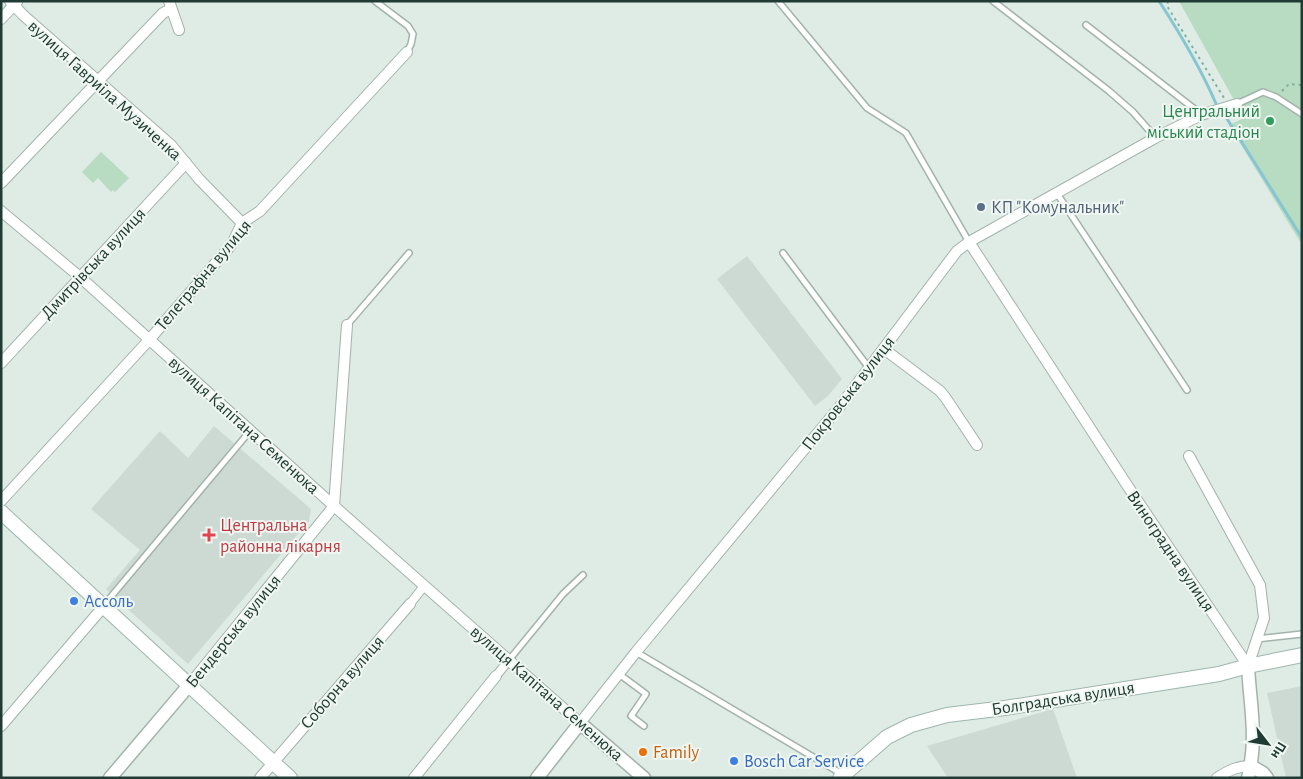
<svg xmlns="http://www.w3.org/2000/svg" width="1303" height="779" font-family="'Alegreya Sans',sans-serif">
<style>
.built{fill:#cddad4}
.green{fill:#b7dcc1}
.lines{fill:none;stroke-linecap:round;stroke-linejoin:round}
.stream{stroke:#86c5d1;stroke-width:3}
.service-casing{stroke:#a2b3ac;stroke-width:8}
.pedestrian-casing{stroke:#a2b3ac;stroke-width:10}
.minor-casing{stroke:#a2b3ac;stroke-width:12}
.tertiary-casing{stroke:#a2b3ac;stroke-width:15}
.secondary-casing{stroke:#9eb6ae;stroke-width:16}
.path{stroke:#7fafa0;stroke-width:2;stroke-dasharray:2.5 4;stroke-linecap:butt}
.service{stroke:#fff;stroke-width:5}
.pedestrian{stroke:#fff;stroke-width:8}
.minor{stroke:#fff;stroke-width:10}
.tertiary{stroke:#fff;stroke-width:12}
.secondary{stroke:#fff;stroke-width:14}
.leisure-dot{fill:#2e9e5b;stroke:#f0f7f3;stroke-width:2}
.service-dot{fill:#5c6f8a;stroke:#f0f7f3;stroke-width:2}
.health-dot{fill:#e0444e;stroke:#f0f7f3;stroke-width:2}
.shop-dot{fill:#3f7fe0;stroke:#f0f7f3;stroke-width:2}
.food-dot{fill:#e8710a;stroke:#f0f7f3;stroke-width:2}
.labels{text-anchor:middle;stroke-width:4;stroke-linejoin:round;paint-order:stroke}
.street-label{font-size:18px;fill:#203b34;stroke:#f0f7f3}
.leisure-label{font-size:18px;fill:#27864d;stroke:#f0f7f3;text-anchor:end}
.service-label{font-size:18px;fill:#4e5e75;stroke:#f0f7f3;text-anchor:start}
.health-label{font-size:18px;fill:#be3a42;stroke:#f0f7f3;text-anchor:start}
.shop-label{font-size:18px;fill:#366cbe;stroke:#f0f7f3;text-anchor:start}
.food-label{font-size:18px;fill:#c56008;stroke:#f0f7f3;text-anchor:start}
</style>
<rect width="100%" height="100%" fill="#dfebe5"/>
<g class="built">
<polygon points="747,256 842,379 828,396 815,406 717,279"/>
<polygon points="214,426 311,509 309,521 188,664 106,589 140,550 91,509 160,431 188,458"/>
<polygon points="1302,686 1302,778 1286,778 1267,693"/>
<polygon points="1053,709 1077,778 948,778 927,746"/>
</g>
<g class="green">
<polygon points="1179,1 1302,1 1302,245 1229,125 1244,118"/>
<polygon points="101,152 129,178 115,192 113,190 111,192 98,178 93,183 82,172"/>
</g>
<g class="lines">
<g class="stream">
<path d="M1159 1C1181 35 1201 68 1217 106"/>
<polyline points="1224,114 1302,238"/>
</g>
<defs>
<g id="service">
<polyline points="375,1 408,26 413,34 411,44 407,52"/>
<polyline points="778,1 867,108 906,133 969,242"/>
<polyline points="993,1 1109,91 1133,112 1155,137"/>
<polyline points="1086,25 1201,114"/>
<polyline points="1237,104 1263,92 1276,97 1302,114"/>
<polyline points="1056,192 1187,390"/>
<polyline points="783,253 869,368"/>
<polyline points="347,325 409,253"/>
<polyline points="104,605 250,431"/>
<polyline points="1257,639 1302,634"/>
<polyline points="636,652 842,774"/>
<polyline points="509,660 563,594 583,575"/>
<polyline points="619,674 646,694 631,716 644,726"/>
</g>
<g id="pedestrian">
<polyline points="410,604 424,586"/>
<polyline points="496,676 509,660"/>
</g>
<g id="minor">
<polyline points="10,1 23,15 171,145 199,179 242,223"/>
<polyline points="169,1 179,30"/>
<polyline points="1,19 17,2"/>
<polyline points="1,183 163,13 171,9"/>
<polyline points="1,211 80,277 334,506 580,723 636,652 841,405 957,251 969,242 1155,138 1201,115 1237,104"/>
<polyline points="969,242 1127,485 1248,666"/>
<polyline points="884,349 940,391 945,397 977,445"/>
<polyline points="1,363 186,163"/>
<polyline points="1189,456 1260,585 1264,618 1248,666"/>
<polyline points="1,501 149,340 232,244 242,223 260,211 407,52"/>
<polyline points="190,684 334,506 347,325"/>
<polyline points="1,726 104,606"/>
<polyline points="260,778 410,604"/>
<polyline points="414,778 496,676"/>
<path d="M1217 778C1229 770 1238 766 1251 766"/>
</g>
<g id="tertiary">
<path d="M1248 666C1250 706 1258 737 1248 778"/>
<polyline points="1251,766 1263,773 1267,778"/>
<polyline points="110,778 190,684"/>
<polyline points="537,778 580,723 644,778"/>
</g>
<g id="secondary">
<polyline points="1,512 290,778"/>
<polyline points="840,778 887,737 911,725 947,715 1005,708 1219,674 1248,666 1302,655"/>
</g>
</defs>
<use href="#service" class="service-casing"/>
<use href="#pedestrian" class="pedestrian-casing"/>
<use href="#minor" class="minor-casing"/>
<use href="#tertiary" class="tertiary-casing"/>
<use href="#secondary" class="secondary-casing"/>
<g class="path">
<polyline points="1168,1 1167,6 1224,98"/>
<polyline points="1282,91 1289,84 1302,85"/>
</g>
<use href="#service" class="service"/>
<use href="#pedestrian" class="pedestrian"/>
<use href="#minor" class="minor"/>
<use href="#tertiary" class="tertiary"/>
<use href="#secondary" class="secondary"/>
</g>
<circle class="leisure-dot" cx="1270" cy="121" r="5"/>
<circle class="service-dot" cx="981" cy="207" r="5"/>
<path class="health-dot" d="M206.5 527.5h5v5h5v5h-5v5h-5v-5h-5v-5h5z"/>
<g class="shop-dot">
<circle cx="74" cy="601" r="5"/>
<circle cx="734" cy="761" r="5"/>
</g>
<circle class="food-dot" cx="643" cy="752" r="5"/>
<g class="labels">
<g class="street-label">
<text transform="translate(105 90) rotate(42)" y="6">вулиця Гавриїла Музиченка</text>
<text transform="translate(93 263) rotate(-47)" y="6">Дмитрівська вулиця</text>
<text transform="translate(203 275) rotate(-50)" y="6">Телеграфна вулиця</text>
<text transform="translate(848 393) rotate(-52)" y="6">Покровська вулиця</text>
<text transform="translate(244 425) rotate(42)" y="6">вулиця Капітана Семенюка</text>
<text transform="translate(1171 551) rotate(56)" y="6">Виноградна вулиця</text>
<text transform="translate(233 631) rotate(-51)" y="6">Бендерська вулиця</text>
<text transform="translate(342 682) rotate(-49)" y="6">Соборна вулиця</text>
<text transform="translate(547 693) rotate(41)" y="6">вулиця Капітана Семенюка</text>
<text transform="translate(1063 698) rotate(-9)" y="6">Болградська вулиця</text>
</g>
<g class="leisure-label">
<text x="1260" y="117">Центральний<tspan x="1260" dy="21">міський стадіон</tspan></text>
</g>
<g class="service-label">
<text x="991" y="213">КП "Комунальник"</text>
</g>
<g class="health-label">
<text x="220" y="531">Центральна<tspan x="220" dy="21">районна лікарня</tspan></text>
</g>
<g class="shop-label">
<text x="84" y="607">Ассоль</text>
<text x="744" y="767">Bosch Car Service</text>
</g>
<g class="food-label">
<text x="653" y="758">Family</text>
</g>
</g>
<rect width="1303" height="779" fill="none" stroke="#203b34" stroke-width="5"/>
<g transform="translate(1268 744) rotate(121)" stroke="#f0f7f3" stroke-width="4" paint-order="stroke">
<path d="M0-4L9 19L0 12L-9 19Z" fill="#203b34"/>
<text y="-8" font-size="14" font-weight="bold" text-anchor="middle" fill="#203b34">Пн</text>
</g>
</svg>
